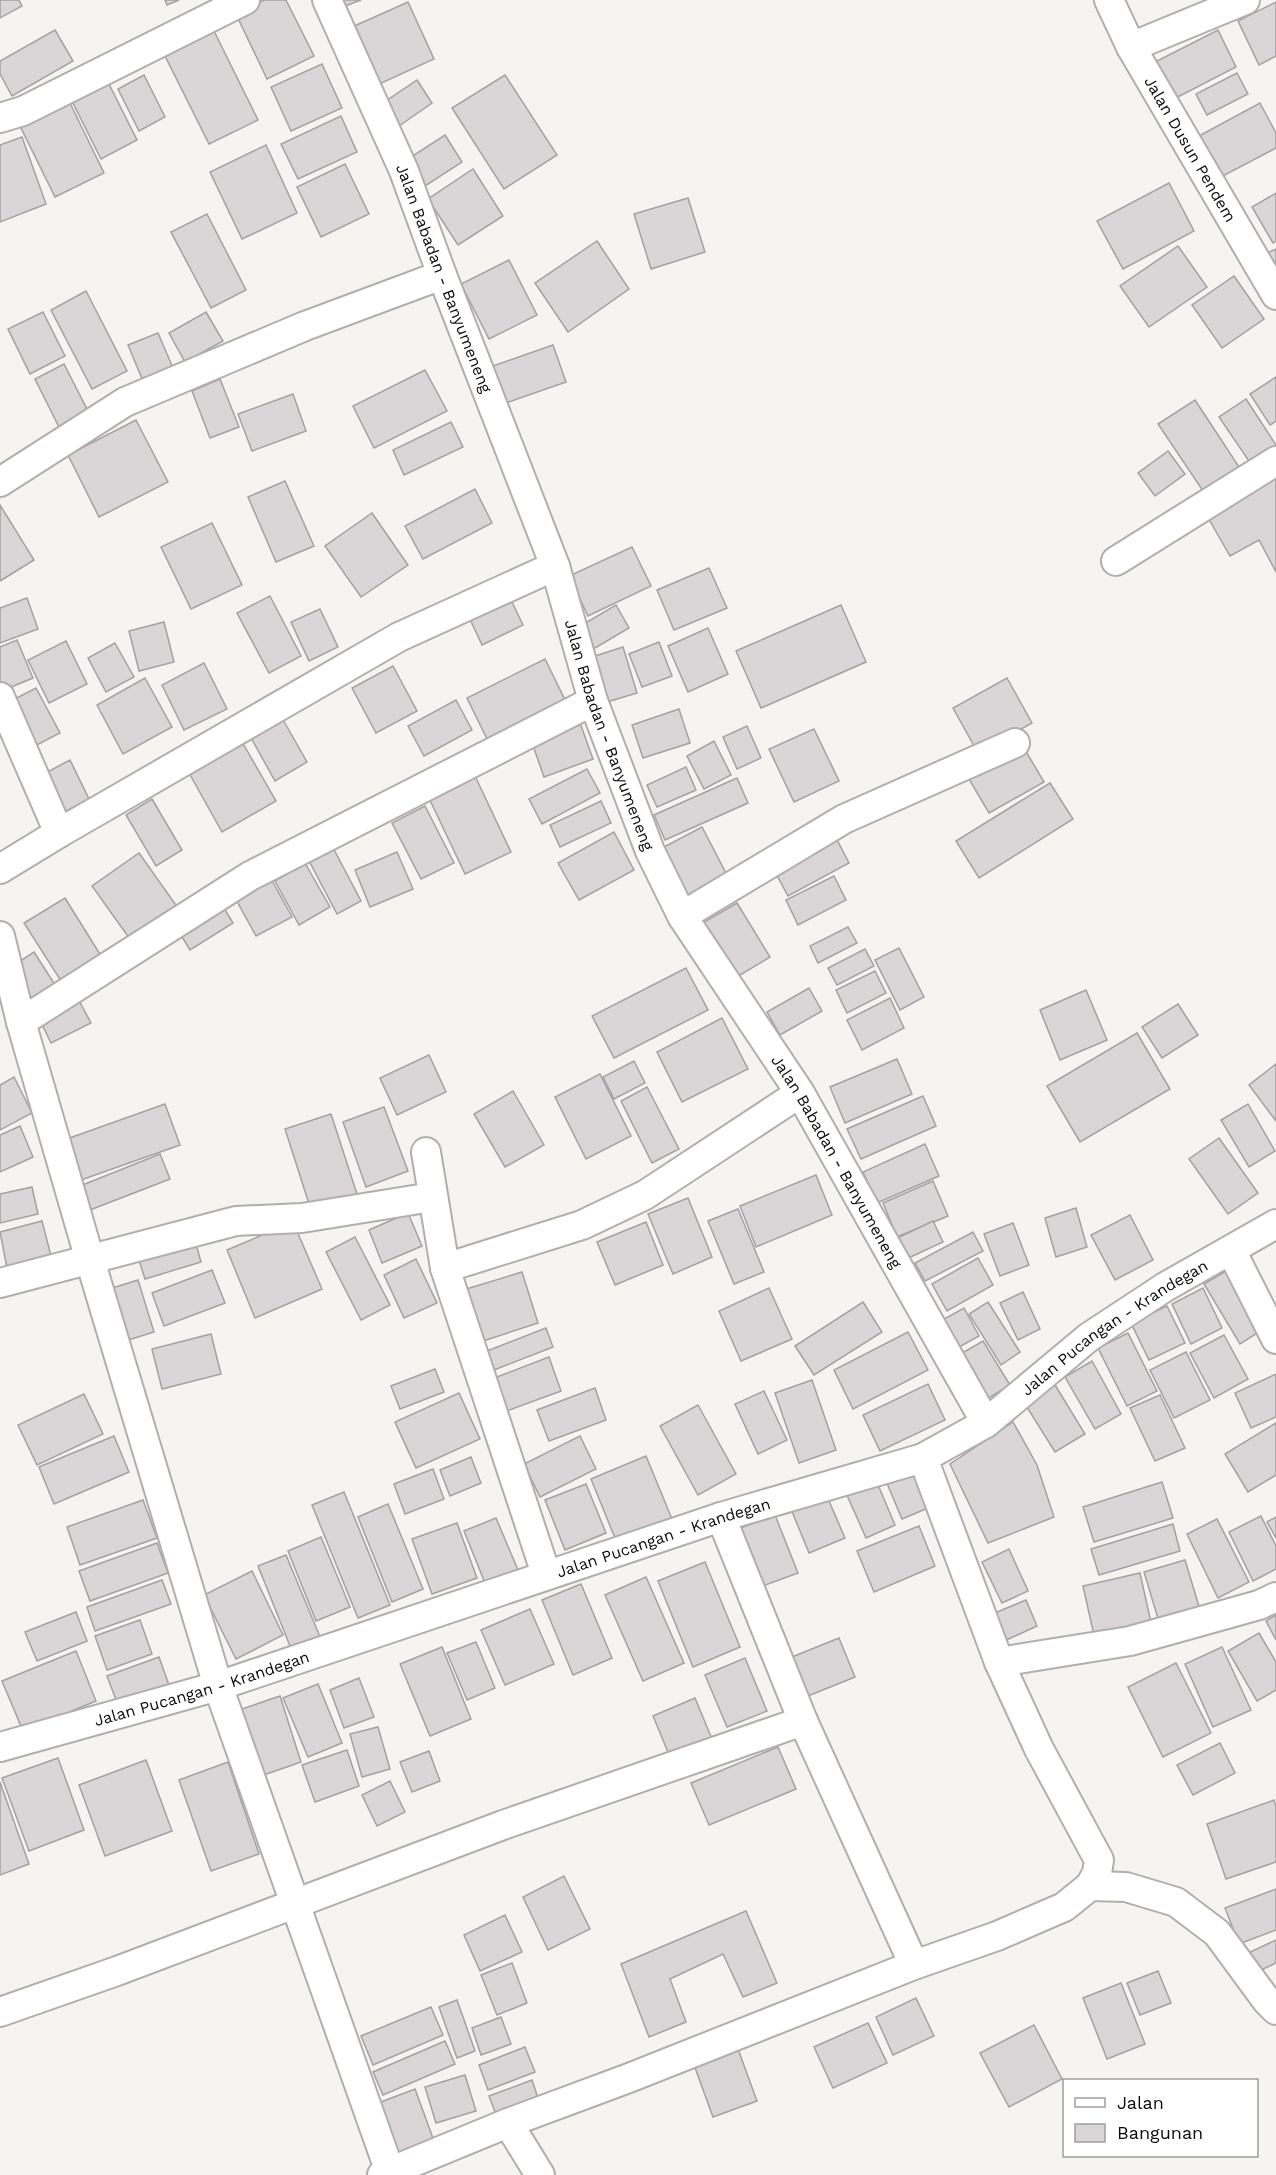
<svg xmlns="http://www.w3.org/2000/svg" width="1276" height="2175" font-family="'Work Sans',sans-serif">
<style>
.building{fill:#dad6d8;stroke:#a4a0a3;stroke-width:1.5}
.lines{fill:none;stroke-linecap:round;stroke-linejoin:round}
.minor-casing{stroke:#b1afac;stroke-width:32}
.minor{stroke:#fff;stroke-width:28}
.labels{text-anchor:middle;stroke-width:4.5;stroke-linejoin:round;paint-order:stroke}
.street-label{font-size:16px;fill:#0c0c0a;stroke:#fff}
</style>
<rect width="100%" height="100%" fill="#f6f4f0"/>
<g class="building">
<polygon points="0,0 19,0 22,6 0,18"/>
<polygon points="165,0 179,0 167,5"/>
<polygon points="264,0 286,0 314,56 267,79 236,14"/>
<polygon points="343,0 361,0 345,6"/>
<polygon points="408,2 434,59 375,86 350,28"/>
<polygon points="1276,2 1276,56 1259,65 1238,21"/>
<polygon points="213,29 258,120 209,144 164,54"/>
<polygon points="55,30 73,61 12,96 0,74 0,61"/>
<polygon points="1218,30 1236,67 1174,99 1155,62"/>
<polygon points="322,64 342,108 291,131 271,87"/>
<polygon points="1237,73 1248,94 1207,115 1196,94"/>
<polygon points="144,75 165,117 139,131 118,89"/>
<polygon points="505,75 557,155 504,189 452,108"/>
<polygon points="417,80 432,103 396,128 380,105"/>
<polygon points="108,82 137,140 101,159 72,101"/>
<polygon points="69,101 104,173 55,197 20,126"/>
<polygon points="1260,103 1276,133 1276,148 1219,178 1197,137"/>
<polygon points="341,116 357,152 298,179 281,144"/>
<polygon points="445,135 462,162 422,188 405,161"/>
<polygon points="22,137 46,204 0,222 0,145"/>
<polygon points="266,145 297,213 242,239 210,172"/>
<polygon points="345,164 369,214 321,237 297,187"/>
<polygon points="473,169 503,216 458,245 428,199"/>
<polygon points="1169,183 1194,231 1123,269 1097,221"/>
<polygon points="1276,193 1276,241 1273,243 1252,207"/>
<polygon points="688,198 705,252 651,269 634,214"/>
<polygon points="207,214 246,290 211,308 171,232"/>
<polygon points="597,241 629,289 568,332 535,283"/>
<polygon points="1178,246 1207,287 1149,327 1120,286"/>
<polygon points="1276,249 1276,271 1267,253"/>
<polygon points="509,260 537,315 489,339 461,284"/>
<polygon points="1234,276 1264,319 1222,348 1192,305"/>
<polygon points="86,291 127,371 92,389 51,310"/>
<polygon points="43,312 65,356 30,374 8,329"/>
<polygon points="206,312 223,341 185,362 169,333"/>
<polygon points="158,333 173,368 143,381 128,345"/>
<polygon points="553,345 566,382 506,403 493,366"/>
<polygon points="64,364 90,415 60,429 35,379"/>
<polygon points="425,370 447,411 374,448 353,406"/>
<polygon points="1276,377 1276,421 1270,425 1250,394"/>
<polygon points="220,379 239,427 210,438 192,391"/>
<polygon points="293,394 306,431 252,451 238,414"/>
<polygon points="1246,399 1276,445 1276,452 1253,467 1219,417"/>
<polygon points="1195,400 1241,470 1205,494 1158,424"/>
<polygon points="136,420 168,482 99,517 68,455"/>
<polygon points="451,422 463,447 404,475 393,450"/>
<polygon points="1168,451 1185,474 1155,496 1138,473"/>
<polygon points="1276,475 1276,572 1259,540 1230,556 1206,514"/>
<polygon points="285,481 314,546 276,562 248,497"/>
<polygon points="475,489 492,523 423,559 405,526"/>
<polygon points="0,505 34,560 0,581"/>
<polygon points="372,513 408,565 361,597 325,546"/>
<polygon points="212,523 242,585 191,609 161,547"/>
<polygon points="632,547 651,586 588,616 569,576"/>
<polygon points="709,568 727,608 674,630 657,590"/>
<polygon points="270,596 301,656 269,673 237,613"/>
<polygon points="27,598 38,629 0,643 0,608"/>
<polygon points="511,600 523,625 482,645 470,619"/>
<polygon points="616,605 629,628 590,651 577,628"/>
<polygon points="841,605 866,662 761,708 736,651"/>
<polygon points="320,609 338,647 309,661 291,622"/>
<polygon points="164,622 174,662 139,671 129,631"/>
<polygon points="708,628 728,674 688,692 668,646"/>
<polygon points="17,640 33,678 4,690 0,681 0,647"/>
<polygon points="66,641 87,684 49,703 28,660"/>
<polygon points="659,642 672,676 642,687 629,654"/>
<polygon points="115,643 134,677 106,692 88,658"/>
<polygon points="623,647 637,693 607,702 592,657"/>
<polygon points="545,659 568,706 490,745 467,698"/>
<polygon points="204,663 227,709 184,730 162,685"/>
<polygon points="393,666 417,711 376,733 352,688"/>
<polygon points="145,678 172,727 123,754 97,705"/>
<polygon points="1007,678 1032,723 978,753 953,708"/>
<polygon points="36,688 60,733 29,749 5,704"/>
<polygon points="456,700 472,730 424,756 408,726"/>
<polygon points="679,709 690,743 643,758 632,725"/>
<polygon points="282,718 307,762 275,781 250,736"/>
<polygon points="579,720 593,759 544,777 530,737"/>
<polygon points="747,726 761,758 737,769 723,737"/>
<polygon points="814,729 839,781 794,802 769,749"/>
<polygon points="241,740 276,801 222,832 188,771"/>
<polygon points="714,741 731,775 704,789 687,756"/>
<polygon points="1021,743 1044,782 989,813 966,774"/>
<polygon points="70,760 89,799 55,817 36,778"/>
<polygon points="686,767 696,790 657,807 647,785"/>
<polygon points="587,769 600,793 542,824 529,799"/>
<polygon points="475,776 511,852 465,874 429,798"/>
<polygon points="737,778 748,803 665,840 654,815"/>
<polygon points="1050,783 1073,819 979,878 956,841"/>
<polygon points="152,799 182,850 156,866 126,815"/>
<polygon points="601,801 611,823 560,847 550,825"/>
<polygon points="425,806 454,863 421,879 392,823"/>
<polygon points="702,827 728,877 688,897 662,848"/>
<polygon points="614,832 634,870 579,900 558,863"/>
<polygon points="834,834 849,863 788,896 773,868"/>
<polygon points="330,842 361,901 337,914 306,855"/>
<polygon points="397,852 413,889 370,907 355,870"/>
<polygon points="139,853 178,908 132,942 92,886"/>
<polygon points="305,863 330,907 299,925 275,881"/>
<polygon points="269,875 292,917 256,936 233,894"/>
<polygon points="834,876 846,900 798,925 786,900"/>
<polygon points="65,898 103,959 63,984 24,923"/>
<polygon points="219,900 233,923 190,950 176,927"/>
<polygon points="737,903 770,957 732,980 699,925"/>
<polygon points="848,927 857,943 818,963 810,946"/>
<polygon points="899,948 924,997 900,1010 875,960"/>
<polygon points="865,949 874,966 837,985 828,968"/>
<polygon points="34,952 59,991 33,1007 8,969"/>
<polygon points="686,968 708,1010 614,1058 592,1016"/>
<polygon points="875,971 886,993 847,1013 836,990"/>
<polygon points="809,988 822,1011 780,1035 767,1012"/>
<polygon points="1086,990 1107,1040 1060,1060 1040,1010"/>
<polygon points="76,995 91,1023 51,1043 37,1014"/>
<polygon points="890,998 904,1028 862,1050 847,1020"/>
<polygon points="1178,1004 1198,1035 1162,1058 1142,1027"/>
<polygon points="722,1018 748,1069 682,1102 657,1052"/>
<polygon points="1137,1033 1170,1089 1080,1142 1047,1086"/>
<polygon points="429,1055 446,1092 397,1115 380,1078"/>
<polygon points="897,1059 912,1094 845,1123 830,1087"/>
<polygon points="634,1061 645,1083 614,1099 603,1077"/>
<polygon points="1276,1064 1276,1121 1249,1085"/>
<polygon points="600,1074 631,1136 586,1159 555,1097"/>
<polygon points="14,1077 32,1113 0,1130 0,1085"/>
<polygon points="647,1087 679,1149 652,1163 621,1101"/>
<polygon points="513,1091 544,1145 505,1167 474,1114"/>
<polygon points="923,1096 936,1126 861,1159 847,1129"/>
<polygon points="165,1104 180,1145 78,1181 64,1140"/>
<polygon points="1248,1104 1275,1151 1249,1167 1221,1120"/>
<polygon points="384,1107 408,1171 366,1187 343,1122"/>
<polygon points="331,1114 357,1194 311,1210 285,1129"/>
<polygon points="20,1126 33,1157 0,1172 0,1135"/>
<polygon points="1219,1138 1258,1193 1228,1214 1189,1159"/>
<polygon points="925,1144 939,1176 877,1203 863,1172"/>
<polygon points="160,1154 170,1179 90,1210 80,1186"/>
<polygon points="816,1175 832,1215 756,1247 740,1206"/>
<polygon points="933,1181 948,1216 897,1237 883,1203"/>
<polygon points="32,1187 38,1214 0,1223 0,1194"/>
<polygon points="688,1198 712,1257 673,1274 648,1214"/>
<polygon points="1076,1208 1087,1247 1056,1257 1045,1218"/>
<polygon points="738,1209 764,1272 734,1284 708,1221"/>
<polygon points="408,1213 422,1246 382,1263 369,1230"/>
<polygon points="1130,1215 1153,1260 1115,1280 1091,1235"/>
<polygon points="42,1221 51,1256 7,1268 0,1232"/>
<polygon points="933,1221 943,1242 900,1262 891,1241"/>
<polygon points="293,1222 322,1289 255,1318 227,1250"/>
<polygon points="646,1222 663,1265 615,1285 597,1242"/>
<polygon points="1013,1223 1029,1265 1000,1276 984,1234"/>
<polygon points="973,1232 983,1251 925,1281 915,1263"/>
<polygon points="194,1237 201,1262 145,1279 137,1254"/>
<polygon points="355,1237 390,1305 361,1320 326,1252"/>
<polygon points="978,1258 993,1285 947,1311 932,1284"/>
<polygon points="416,1259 437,1303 404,1318 384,1275"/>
<polygon points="212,1270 225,1303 164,1326 152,1293"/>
<polygon points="1226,1271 1262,1330 1240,1344 1204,1284"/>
<polygon points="522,1272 538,1323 480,1342 463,1290"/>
<polygon points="138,1280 154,1332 122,1342 106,1290"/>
<polygon points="769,1288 792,1339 741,1361 719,1311"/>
<polygon points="1203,1288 1222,1328 1191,1344 1172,1304"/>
<polygon points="1023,1292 1040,1329 1018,1340 1000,1303"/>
<polygon points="863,1302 882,1332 814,1375 795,1346"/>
<polygon points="988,1302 1020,1352 1001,1365 969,1314"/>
<polygon points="1167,1306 1185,1343 1149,1360 1131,1323"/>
<polygon points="964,1308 979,1336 952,1351 937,1323"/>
<polygon points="546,1328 553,1347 494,1370 487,1351"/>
<polygon points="908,1332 928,1370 853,1409 834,1370"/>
<polygon points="1128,1333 1157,1391 1127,1406 1098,1348"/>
<polygon points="211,1334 221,1374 162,1389 152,1349"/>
<polygon points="1224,1335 1248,1379 1214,1398 1190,1353"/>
<polygon points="983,1341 1010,1385 984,1401 957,1356"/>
<polygon points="1186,1352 1210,1400 1174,1418 1150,1370"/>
<polygon points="549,1357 561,1391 501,1413 489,1380"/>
<polygon points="1092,1361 1121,1414 1095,1429 1065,1377"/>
<polygon points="435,1369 444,1392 400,1409 391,1386"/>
<polygon points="1276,1374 1276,1417 1251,1428 1235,1393"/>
<polygon points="812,1380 836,1450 799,1463 775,1393"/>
<polygon points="928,1384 945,1420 880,1451 863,1415"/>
<polygon points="1055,1385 1085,1434 1055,1452 1025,1404"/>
<polygon points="595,1388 606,1420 549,1441 537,1410"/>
<polygon points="764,1391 787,1440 758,1454 735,1404"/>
<polygon points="459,1393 480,1439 416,1468 395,1422"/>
<polygon points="84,1394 103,1434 37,1465 18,1425"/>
<polygon points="1160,1395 1185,1448 1155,1461 1130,1408"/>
<polygon points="698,1405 736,1474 698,1495 660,1426"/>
<polygon points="1013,1422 1037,1465 1054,1517 988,1543 950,1464"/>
<polygon points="1276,1423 1276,1475 1248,1492 1225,1454"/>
<polygon points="114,1436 129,1472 54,1504 39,1467"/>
<polygon points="580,1436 596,1469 540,1497 524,1464"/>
<polygon points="646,1456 672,1519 617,1543 591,1479"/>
<polygon points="471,1457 481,1483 450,1496 440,1470"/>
<polygon points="433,1469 444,1499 405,1514 394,1484"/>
<polygon points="912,1469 928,1508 902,1519 886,1481"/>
<polygon points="876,1480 895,1525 866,1538 846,1493"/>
<polygon points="1162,1482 1173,1518 1094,1542 1083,1507"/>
<polygon points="586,1484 606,1533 565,1550 545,1500"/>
<polygon points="344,1492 390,1605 358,1618 312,1505"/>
<polygon points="826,1494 845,1538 809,1553 791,1509"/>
<polygon points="143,1500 157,1538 80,1565 67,1527"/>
<polygon points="388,1504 423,1589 392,1602 358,1517"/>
<polygon points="775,1515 798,1573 760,1587 738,1529"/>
<polygon points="1261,1516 1276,1546 1276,1569 1253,1581 1229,1532"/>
<polygon points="1276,1517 1276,1538 1267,1522"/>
<polygon points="496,1518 518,1570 485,1583 464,1531"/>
<polygon points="1217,1519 1249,1582 1218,1598 1187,1534"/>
<polygon points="457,1523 477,1578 432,1594 412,1539"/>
<polygon points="1173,1524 1180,1551 1099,1575 1091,1549"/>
<polygon points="919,1526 935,1566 874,1592 857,1551"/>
<polygon points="321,1537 350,1607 316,1621 288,1551"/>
<polygon points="157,1543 168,1573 90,1601 79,1571"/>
<polygon points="1009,1549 1028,1591 1002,1603 982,1562"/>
<polygon points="286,1555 323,1644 294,1656 258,1566"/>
<polygon points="1185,1560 1201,1613 1160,1625 1144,1572"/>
<polygon points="705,1562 740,1647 693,1667 658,1581"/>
<polygon points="252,1571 283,1635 236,1659 204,1595"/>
<polygon points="1140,1573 1152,1627 1095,1640 1083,1586"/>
<polygon points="646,1577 684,1663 643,1681 605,1595"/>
<polygon points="162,1580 171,1604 95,1631 87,1607"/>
<polygon points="581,1584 612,1658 573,1675 542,1600"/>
<polygon points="1026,1600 1037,1626 1002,1642 990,1615"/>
<polygon points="530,1609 554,1664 505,1685 481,1630"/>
<polygon points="76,1612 87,1641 37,1661 25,1632"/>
<polygon points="1276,1615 1276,1640 1266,1621"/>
<polygon points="140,1620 152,1654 107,1670 95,1636"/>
<polygon points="1259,1633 1276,1662 1276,1690 1257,1701 1228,1651"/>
<polygon points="839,1638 855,1677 803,1698 787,1659"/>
<polygon points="476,1642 495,1688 467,1700 447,1653"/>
<polygon points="442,1647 471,1719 430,1736 400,1664"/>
<polygon points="1222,1647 1251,1710 1213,1727 1185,1664"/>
<polygon points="76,1651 96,1701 23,1731 2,1681"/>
<polygon points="159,1657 169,1685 118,1705 107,1676"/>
<polygon points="745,1658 767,1711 727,1727 705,1675"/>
<polygon points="1176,1663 1211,1733 1163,1757 1128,1687"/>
<polygon points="359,1678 374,1717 344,1728 330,1690"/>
<polygon points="318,1684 342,1743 308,1757 283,1698"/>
<polygon points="280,1696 301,1762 258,1777 236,1711"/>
<polygon points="695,1698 712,1739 670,1757 653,1716"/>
<polygon points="378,1727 390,1769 362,1777 350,1734"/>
<polygon points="1220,1743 1235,1773 1193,1795 1177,1765"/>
<polygon points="778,1747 796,1789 709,1825 691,1783"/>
<polygon points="347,1750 359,1786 315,1802 302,1765"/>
<polygon points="429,1751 440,1781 412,1792 400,1762"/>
<polygon points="58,1758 84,1830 29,1851 2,1778"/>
<polygon points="146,1760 172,1831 105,1856 79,1785"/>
<polygon points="228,1762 259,1854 211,1871 179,1780"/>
<polygon points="390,1781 405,1812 377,1826 362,1795"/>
<polygon points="0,1782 29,1864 0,1875"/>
<polygon points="1274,1800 1276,1807 1276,1862 1226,1879 1207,1824"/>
<polygon points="564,1876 590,1929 548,1950 523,1897"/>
<polygon points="1276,1889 1276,1930 1239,1944 1225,1908"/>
<polygon points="746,1911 777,1983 743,1997 723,1954 670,1979 686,2022 649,2037 621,1964"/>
<polygon points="505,1915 522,1952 480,1971 464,1935"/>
<polygon points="1276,1940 1276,1963 1257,1972 1248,1953"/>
<polygon points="512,1963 527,2003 497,2015 481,1975"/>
<polygon points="1158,1971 1171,2003 1140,2015 1127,1983"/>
<polygon points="1121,1983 1145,2044 1107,2059 1083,1998"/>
<polygon points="916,1998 934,2036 893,2055 876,2017"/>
<polygon points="457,2000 475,2051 457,2058 439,2007"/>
<polygon points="431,2007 443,2035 373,2065 361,2036"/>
<polygon points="501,2017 511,2044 481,2055 472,2028"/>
<polygon points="868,2023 887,2063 833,2088 814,2047"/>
<polygon points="1034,2025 1062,2079 1009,2107 980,2053"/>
<polygon points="445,2041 455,2064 383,2095 373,2072"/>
<polygon points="525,2047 535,2072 488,2090 479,2065"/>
<polygon points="738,2049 757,2101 713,2117 694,2065"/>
<polygon points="465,2075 476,2111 436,2123 425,2087"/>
<polygon points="532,2080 540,2104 498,2120 489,2096"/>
<polygon points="415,2089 434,2141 392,2156 373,2105"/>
</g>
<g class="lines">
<defs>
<g id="minor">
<path id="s1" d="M327 0 404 171 442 275 555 566 593 701 650 851 682 916 800 1093 986 1423"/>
<path id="s2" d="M1109 0 1131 47 1276 295"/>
<polyline points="1131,47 1245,0"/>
<polyline points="0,118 23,111 245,0"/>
<polyline points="0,482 125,402 305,326 442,275"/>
<polyline points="1116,561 1276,461"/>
<polyline points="0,697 59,833"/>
<polyline points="0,869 59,833 399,637 555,566"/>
<polyline points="682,916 844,819 1015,743"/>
<polyline points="0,936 21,1022 90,1260 218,1686 390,2172"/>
<polyline points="21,1022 250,876 593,701"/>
<polyline points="426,1152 445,1268 546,1574"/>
<polyline points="1231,1250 1276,1339"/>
<polyline points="445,1268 582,1225 645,1195 800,1093"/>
<polyline points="0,1283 236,1221 302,1218 432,1197"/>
<polyline points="721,1517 803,1721 914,1965"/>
<polyline points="999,1662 1130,1641 1259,1605 1276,1597"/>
<path id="s3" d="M0 1747 218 1686 721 1517 923 1458 986 1423 1089 1337 1165 1287 1276 1224"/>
<polyline points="1090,1886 1126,1887 1176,1902 1217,1933 1267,2001 1276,2010"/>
<polyline points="0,2012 117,1971 503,1825 803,1721"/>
<polyline points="508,2123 540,2175"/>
<polyline points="382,2175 508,2123 629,2078 914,1965 997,1936 1064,1907 1090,1886 1097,1873 1099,1860 1039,1749 999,1662 923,1458"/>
</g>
</defs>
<use href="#minor" class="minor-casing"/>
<use href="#minor" class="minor"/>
</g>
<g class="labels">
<g class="street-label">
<text dy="6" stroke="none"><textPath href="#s2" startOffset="170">Jalan Dusun Pendem</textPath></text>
<text dy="6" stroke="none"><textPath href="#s1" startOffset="302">Jalan Babadan - Banyumeneng</textPath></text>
<text dy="6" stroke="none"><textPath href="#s1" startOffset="788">Jalan Babadan - Banyumeneng</textPath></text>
<text dy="6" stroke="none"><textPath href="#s1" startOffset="1274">Jalan Babadan - Banyumeneng</textPath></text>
<text dy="6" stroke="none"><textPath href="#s3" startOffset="1200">Jalan Pucangan - Krandegan</textPath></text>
<text dy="6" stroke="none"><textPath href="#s3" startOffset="696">Jalan Pucangan - Krandegan</textPath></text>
<text dy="6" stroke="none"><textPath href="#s3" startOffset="210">Jalan Pucangan - Krandegan</textPath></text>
</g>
</g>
<rect x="1063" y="2079" width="195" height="78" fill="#ffffff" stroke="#9e9e9d" stroke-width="1.5"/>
<rect x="1075" y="2098" width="30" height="9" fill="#ffffff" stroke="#9e9e9d" stroke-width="1.5"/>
<text x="1117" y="2109" font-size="18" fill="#0c0c0a">Jalan</text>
<rect x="1075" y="2124" width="30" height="18" fill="#dad6d8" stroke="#9e9e9d" stroke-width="1.5"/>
<text x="1117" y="2139" font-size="18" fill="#0c0c0a">Bangunan</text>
</svg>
